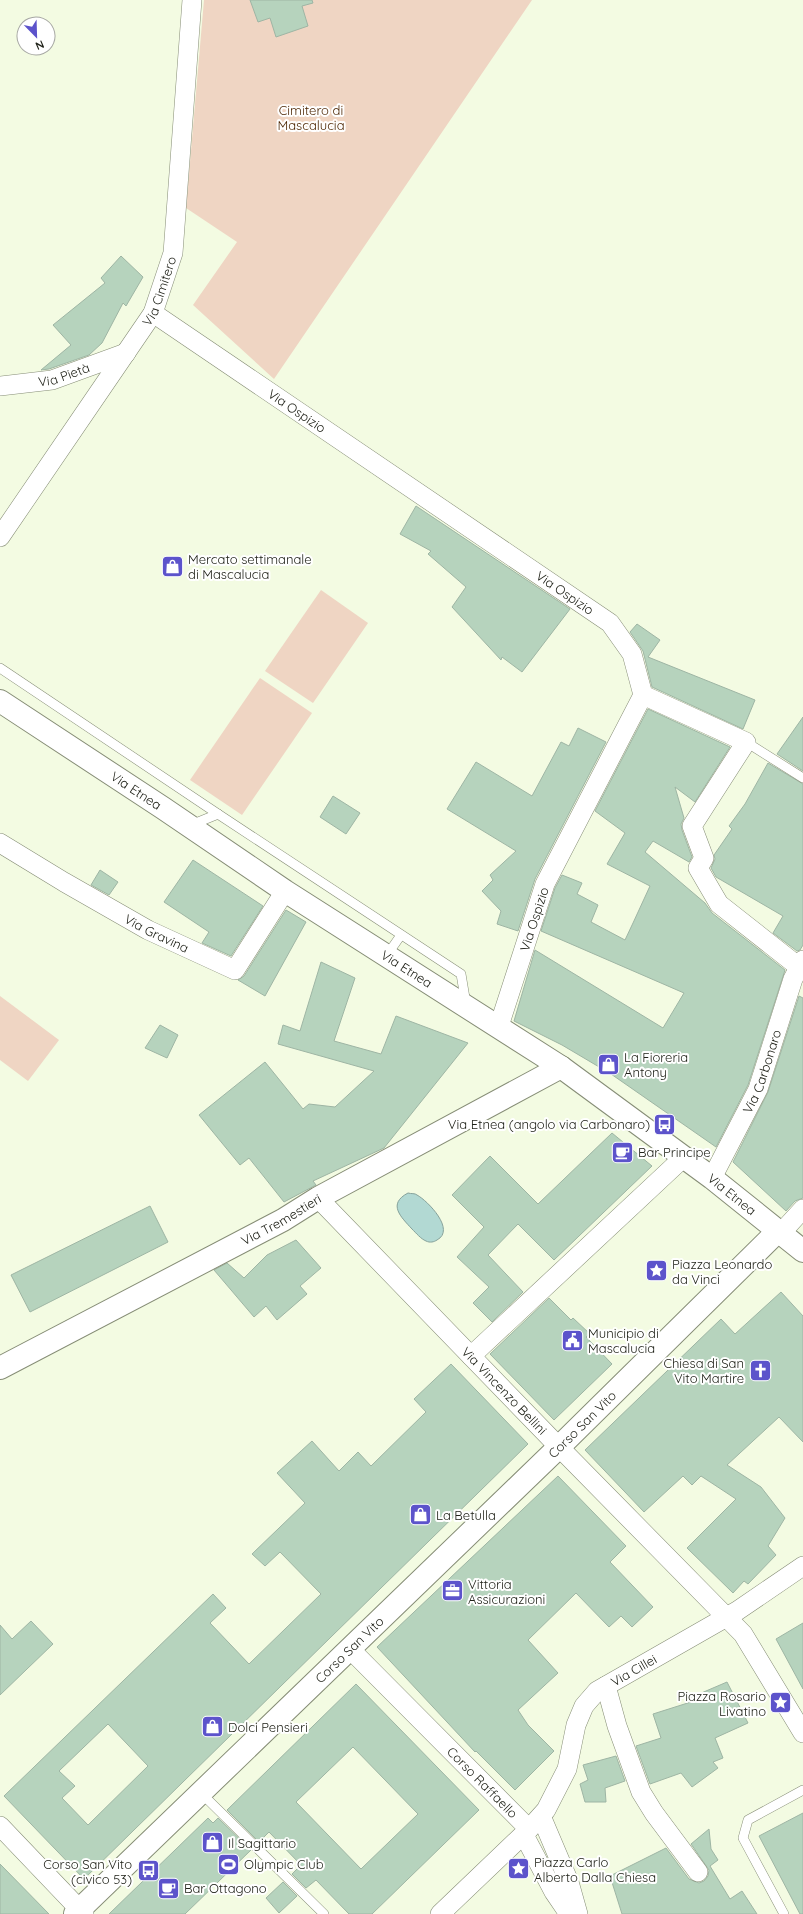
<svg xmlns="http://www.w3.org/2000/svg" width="803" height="1914" font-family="Quicksand,sans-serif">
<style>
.green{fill:#efd5c3}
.water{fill:#b2d9d3;stroke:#86a29b}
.building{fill:#b6d3bd;stroke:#9eb5a4;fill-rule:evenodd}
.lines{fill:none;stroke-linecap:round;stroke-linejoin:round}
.lane-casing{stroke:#868d76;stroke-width:10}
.street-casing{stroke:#868d76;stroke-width:20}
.secondary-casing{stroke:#868d76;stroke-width:24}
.lane{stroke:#fff;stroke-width:9}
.street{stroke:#fff;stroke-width:19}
.secondary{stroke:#fff;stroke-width:22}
.labels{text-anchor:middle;stroke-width:4;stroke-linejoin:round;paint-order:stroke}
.park-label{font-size:13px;fill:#4c2603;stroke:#fff}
.street-label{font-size:13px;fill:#202219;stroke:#fff}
.poi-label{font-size:13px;fill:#202219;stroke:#fff;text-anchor:start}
</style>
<rect width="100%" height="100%" fill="#f3fbe2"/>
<g class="green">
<polygon points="204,0 532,0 274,379 193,305 237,242 186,208"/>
<polygon points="321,590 368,623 313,703 265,671"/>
<polygon points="260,678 312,713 242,815 190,780"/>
<polygon points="0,996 59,1040 28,1081 0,1060"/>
</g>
<path class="water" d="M408 1193C411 1194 415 1193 417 1195 428 1201 456 1230 437 1240 434 1242 430 1243 426 1241 421 1239 416 1233 412 1229 401 1217 387 1204 408 1193Z"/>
<g class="building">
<polygon points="250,0 312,0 313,3 302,6 308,26 276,37 270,18 258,22"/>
<polygon points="121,256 143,277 126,306 123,303 102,343 89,355 49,369 41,370 71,345 53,325 105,283 101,278"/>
<polygon points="416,506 570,609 522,672 502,657 501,660 452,607 466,587 428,554 431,551 400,534"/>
<polygon points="637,624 660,640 648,657 755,700 743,729 652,687 643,651 630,632"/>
<polygon points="648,709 730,747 695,802 675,787 684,818 681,824 682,830 692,857 689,862 653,841 645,852 705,903 712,913 785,970 748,1085 716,1147 611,1074 562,1045 514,1021 535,950 663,1028 684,993 541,931 555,888 562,875 582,883 577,894 598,905 591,922 625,940 633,923 650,886 607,864 625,833 595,811"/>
<polygon points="803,717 803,771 777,754"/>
<polygon points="578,728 606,742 535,879 518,931 497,924 501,911 482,891 493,880 490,875 516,851 447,809 476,762 532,796 561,742 569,746"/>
<polygon points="768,763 803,784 803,945 800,950 797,951 773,933 783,916 716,877 711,868 715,859 714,855 732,829 729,826 745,804"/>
<polygon points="333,796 360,813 346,834 320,817"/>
<polygon points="193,860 263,906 231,956 202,943 209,932 164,902"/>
<polygon points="100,870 118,882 109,895 91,885"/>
<polygon points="286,910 306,922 265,996 238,980 244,976"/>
<polygon points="321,962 355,978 334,1041 381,1054 396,1016 468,1043 384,1148 313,1181 316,1185 284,1202 249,1158 240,1165 199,1115 265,1062 303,1109 309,1104 335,1107 374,1071 278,1044 283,1025 300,1031"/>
<polygon points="799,996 803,998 803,1198 795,1201 786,1211 733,1162 768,1092"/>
<polygon points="160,1025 178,1035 167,1058 145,1048"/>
<polygon points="612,1133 652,1166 554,1260 518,1224 488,1255 523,1292 492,1322 473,1303 489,1287 457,1257 484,1227 452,1195 490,1156 538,1204"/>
<polygon points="150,1206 168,1242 30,1312 11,1275"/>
<polygon points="296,1240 321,1268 300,1286 307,1294 277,1320 266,1306 254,1317 214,1270 227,1263 244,1278 267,1255"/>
<polygon points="781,1292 803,1316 803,1442 779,1417 727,1465 761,1487 785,1518 768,1546 776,1555 748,1584 744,1581 733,1593 687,1548 736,1499 701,1476 692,1485 683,1476 644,1512 585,1450 721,1319 735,1334"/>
<polygon points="549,1298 571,1320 573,1318 590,1334 586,1337 612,1364 554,1420 490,1354"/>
<path d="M451 1364 528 1444 84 1879 4 1796 213 1594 226 1608 210 1623 249 1664 321 1594 280 1552 265 1566 252 1554 305 1503 277 1473 312 1441 339 1471 358 1452 371 1466 426 1412 414 1399ZM108 1724 148 1766 88 1825 62 1798 75 1786 59 1771Z"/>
<polygon points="558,1476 626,1546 610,1562 653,1607 632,1627 621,1616 609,1627 576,1593 528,1640 558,1673 518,1710 528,1725 554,1751 515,1790 476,1751 475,1752 377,1647"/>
<polygon points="31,1621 53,1644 0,1695 0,1625 12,1639"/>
<polygon points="803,1623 803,1689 776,1639"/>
<polygon points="727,1682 748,1723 715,1738 723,1758 713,1762 718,1768 692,1787 681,1773 650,1784 636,1746 661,1738 653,1714 694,1701 692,1697"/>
<path d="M356 1684 479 1810 372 1914H349L316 1880 306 1888 292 1874 301 1865 269 1832 259 1842 227 1810ZM353 1747 418 1814 361 1869 296 1802Z"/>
<polygon points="616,1756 625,1781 605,1788 606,1802 585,1802 580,1784 588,1780 583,1765"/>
<polygon points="803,1813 803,1914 800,1914 759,1836"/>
<polygon points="208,1818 213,1823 218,1818 251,1850 185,1914 109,1914"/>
<polygon points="709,1829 711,1849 718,1860 710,1866 730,1899 742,1891 757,1914 622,1914 610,1876 666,1848 689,1879 699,1883 704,1881 708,1876 709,1870 691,1844"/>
<polygon points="0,1864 49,1914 0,1914"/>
<polygon points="283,1882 297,1896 279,1913 266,1898"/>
</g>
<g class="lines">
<defs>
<g id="lane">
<polyline points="0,668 218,814"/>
<polyline points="746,742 803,778"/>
<polyline points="191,825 218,814 461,974 466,1004"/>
<polyline points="387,955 401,935"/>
<polyline points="201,1793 324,1914"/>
<polyline points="784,1914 743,1838 748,1820 803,1790"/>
</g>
<g id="street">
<path id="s1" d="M153 313 610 623 632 654 643 695 545 884 499 1026"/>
<path id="s2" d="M0 386 52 380 126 353"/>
<path id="s3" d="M0 537 153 313 173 253 192 0"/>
<polyline points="643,695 746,742 692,826 704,858 698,868 719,904 799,967"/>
<path id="s4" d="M0 843 64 882 148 930 235 970 285 891"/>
<path id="s5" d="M712 1178 758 1089 793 979 803 960"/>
<path id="s6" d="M318 1198 559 1447 743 1634 803 1733"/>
<polyline points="781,1233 803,1209"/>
<polyline points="471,1356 684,1157"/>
<path id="s7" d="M350 1649 529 1829 440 1914"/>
<polyline points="606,1686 617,1726 641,1792 654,1813 698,1872"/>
<polyline points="541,1816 569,1882 578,1914"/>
<polyline points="0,1826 84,1914"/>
<path id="s8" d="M529 1829 546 1810 567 1769 576 1725 584 1706 597 1691 737 1611 803 1566"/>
<polyline points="524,1835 554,1892 569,1914"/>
</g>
<g id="secondary">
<path id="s9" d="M0 701 163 808 285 891 561 1067 712 1178 803 1251"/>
<path id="s10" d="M0 1368 283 1220 318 1198 561 1067"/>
<path id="s11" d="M75 1914 559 1447 778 1231"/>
</g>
</defs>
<use href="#lane" class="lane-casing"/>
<use href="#street" class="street-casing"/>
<use href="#secondary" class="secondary-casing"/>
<use href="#lane" class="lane"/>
<use href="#street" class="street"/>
<use href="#secondary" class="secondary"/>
</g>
<defs>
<symbol id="shop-square" viewBox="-11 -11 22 22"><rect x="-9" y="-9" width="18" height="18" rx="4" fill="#5c53cb" stroke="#fff"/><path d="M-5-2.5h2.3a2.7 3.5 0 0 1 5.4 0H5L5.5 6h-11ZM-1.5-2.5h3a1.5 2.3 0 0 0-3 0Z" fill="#fff"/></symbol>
<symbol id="bus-square" viewBox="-11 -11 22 22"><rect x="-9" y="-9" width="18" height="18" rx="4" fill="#5c53cb" stroke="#fff"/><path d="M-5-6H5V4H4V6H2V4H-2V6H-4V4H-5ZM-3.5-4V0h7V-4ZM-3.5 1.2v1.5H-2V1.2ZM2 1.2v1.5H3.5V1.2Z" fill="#fff"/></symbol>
<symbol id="cafe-square" viewBox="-11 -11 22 22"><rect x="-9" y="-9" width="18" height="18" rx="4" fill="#5c53cb" stroke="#fff"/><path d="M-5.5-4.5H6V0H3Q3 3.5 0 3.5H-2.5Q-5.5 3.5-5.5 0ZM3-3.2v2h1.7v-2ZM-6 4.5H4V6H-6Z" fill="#fff"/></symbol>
<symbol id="sight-square" viewBox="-11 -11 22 22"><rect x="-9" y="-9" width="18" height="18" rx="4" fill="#5c53cb" stroke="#fff"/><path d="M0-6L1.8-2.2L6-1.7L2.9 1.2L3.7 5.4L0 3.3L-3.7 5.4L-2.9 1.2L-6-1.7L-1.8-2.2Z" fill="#fff"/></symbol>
<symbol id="civic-square" viewBox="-11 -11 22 22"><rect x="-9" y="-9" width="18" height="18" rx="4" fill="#5c53cb" stroke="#fff"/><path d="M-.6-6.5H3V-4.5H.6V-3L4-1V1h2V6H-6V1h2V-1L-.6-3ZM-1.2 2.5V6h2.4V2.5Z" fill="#fff"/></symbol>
<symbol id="church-square" viewBox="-11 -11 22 22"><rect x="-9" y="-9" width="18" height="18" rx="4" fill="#5c53cb" stroke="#fff"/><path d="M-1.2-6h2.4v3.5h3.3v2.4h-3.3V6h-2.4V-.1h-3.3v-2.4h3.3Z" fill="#fff"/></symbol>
<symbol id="office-square" viewBox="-11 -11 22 22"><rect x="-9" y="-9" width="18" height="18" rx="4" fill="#5c53cb" stroke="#fff"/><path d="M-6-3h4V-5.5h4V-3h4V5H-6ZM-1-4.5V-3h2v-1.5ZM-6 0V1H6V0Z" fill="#fff"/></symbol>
<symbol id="stadium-square" viewBox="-11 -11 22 22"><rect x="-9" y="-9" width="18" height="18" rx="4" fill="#5c53cb" stroke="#fff"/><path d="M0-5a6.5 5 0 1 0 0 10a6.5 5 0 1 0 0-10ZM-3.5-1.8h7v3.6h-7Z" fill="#fff"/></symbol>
</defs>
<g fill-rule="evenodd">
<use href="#shop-square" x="160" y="554" width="25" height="25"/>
<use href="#shop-square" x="596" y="1052" width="25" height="25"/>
<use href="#bus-square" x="652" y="1112" width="25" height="25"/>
<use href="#cafe-square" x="610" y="1140" width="25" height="25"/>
<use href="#sight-square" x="644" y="1258" width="25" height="25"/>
<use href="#civic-square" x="560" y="1328" width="25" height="25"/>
<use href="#church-square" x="748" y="1358" width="25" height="25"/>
<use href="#shop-square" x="408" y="1502" width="25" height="25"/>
<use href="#office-square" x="440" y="1578" width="25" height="25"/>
<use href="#sight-square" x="768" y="1690" width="25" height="25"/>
<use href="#shop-square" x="200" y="1714" width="25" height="25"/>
<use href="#shop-square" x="200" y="1830" width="25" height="25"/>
<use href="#stadium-square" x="216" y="1852" width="25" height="25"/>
<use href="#sight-square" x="506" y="1856" width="25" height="25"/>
<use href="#bus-square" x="136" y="1858" width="25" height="25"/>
<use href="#cafe-square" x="156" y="1876" width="25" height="25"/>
</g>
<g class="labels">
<g class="park-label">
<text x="311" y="115">Cimitero di<tspan x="311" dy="15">Mascalucia</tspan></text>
</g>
<g class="street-label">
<text dy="5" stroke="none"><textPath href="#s3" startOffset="294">Via Cimitero</textPath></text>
<text dy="5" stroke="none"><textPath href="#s2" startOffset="65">Via Pietà</textPath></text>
<text dy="5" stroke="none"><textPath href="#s1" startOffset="174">Via Ospizio</textPath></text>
<text dy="5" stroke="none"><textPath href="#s1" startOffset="498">Via Ospizio</textPath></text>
<text dy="5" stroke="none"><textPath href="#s9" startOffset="163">Via Etnea</textPath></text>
<text transform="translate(534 919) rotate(-72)" y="5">Via Ospizio</text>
<text dy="5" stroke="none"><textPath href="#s4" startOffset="181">Via Gravina</textPath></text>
<text dy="5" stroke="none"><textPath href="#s9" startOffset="487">Via Etnea</textPath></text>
<text dy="5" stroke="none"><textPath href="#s5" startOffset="118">Via Carbonaro</textPath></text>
<text dy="5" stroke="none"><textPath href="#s9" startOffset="883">Via Etnea</textPath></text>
<text dy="5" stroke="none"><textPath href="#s10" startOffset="318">Via Tremestieri</textPath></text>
<text dy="5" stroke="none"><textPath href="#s6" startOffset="268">Via Vincenzo Bellini</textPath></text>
<text dy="5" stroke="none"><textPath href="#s11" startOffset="705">Corso San Vito</textPath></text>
<text dy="5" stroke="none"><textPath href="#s11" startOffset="381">Corso San Vito</textPath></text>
<text dy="5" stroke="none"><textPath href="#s8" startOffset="199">Via Cillei</textPath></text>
<text dy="5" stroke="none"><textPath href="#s7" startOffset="188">Corso Raffaello</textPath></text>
</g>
<g class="poi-label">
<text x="188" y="564">Mercato settimanale<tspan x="188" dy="15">di Mascalucia</tspan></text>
<text x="624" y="1062">La Fioreria<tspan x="624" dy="15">Antony</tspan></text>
<text x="650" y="1129" text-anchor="end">Via Etnea (angolo via Carbonaro)</text>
<text x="638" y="1157">Bar Principe</text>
<text x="672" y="1269">Piazza Leonardo<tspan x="672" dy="15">da Vinci</tspan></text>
<text x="588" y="1338">Municipio di<tspan x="588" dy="15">Mascalucia</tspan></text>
<text x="744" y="1368" text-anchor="end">Chiesa di San<tspan x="744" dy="15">Vito Martire</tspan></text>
<text x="436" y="1520">La Betulla</text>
<text x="468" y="1589">Vittoria<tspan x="468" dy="15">Assicurazioni</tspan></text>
<text x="766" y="1701" text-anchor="end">Piazza Rosario<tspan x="766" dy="15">Livatino</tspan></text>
<text x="228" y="1732">Dolci Pensieri</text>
<text x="228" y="1848">Il Sagittario</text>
<text x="534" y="1867">Piazza Carlo<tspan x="534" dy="15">Alberto Dalla Chiesa</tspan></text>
<text x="132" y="1869" text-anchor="end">Corso San Vito<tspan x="132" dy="15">(civico 53)</tspan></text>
<text x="244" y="1869">Olympic Club</text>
<text x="184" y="1893">Bar Ottagono</text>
</g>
</g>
<g transform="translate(36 36) rotate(157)"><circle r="19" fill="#ffffff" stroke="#a6a7a3"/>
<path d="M0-3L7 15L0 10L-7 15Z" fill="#5c53cb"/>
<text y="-6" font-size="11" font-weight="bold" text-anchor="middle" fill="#202219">N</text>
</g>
</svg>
